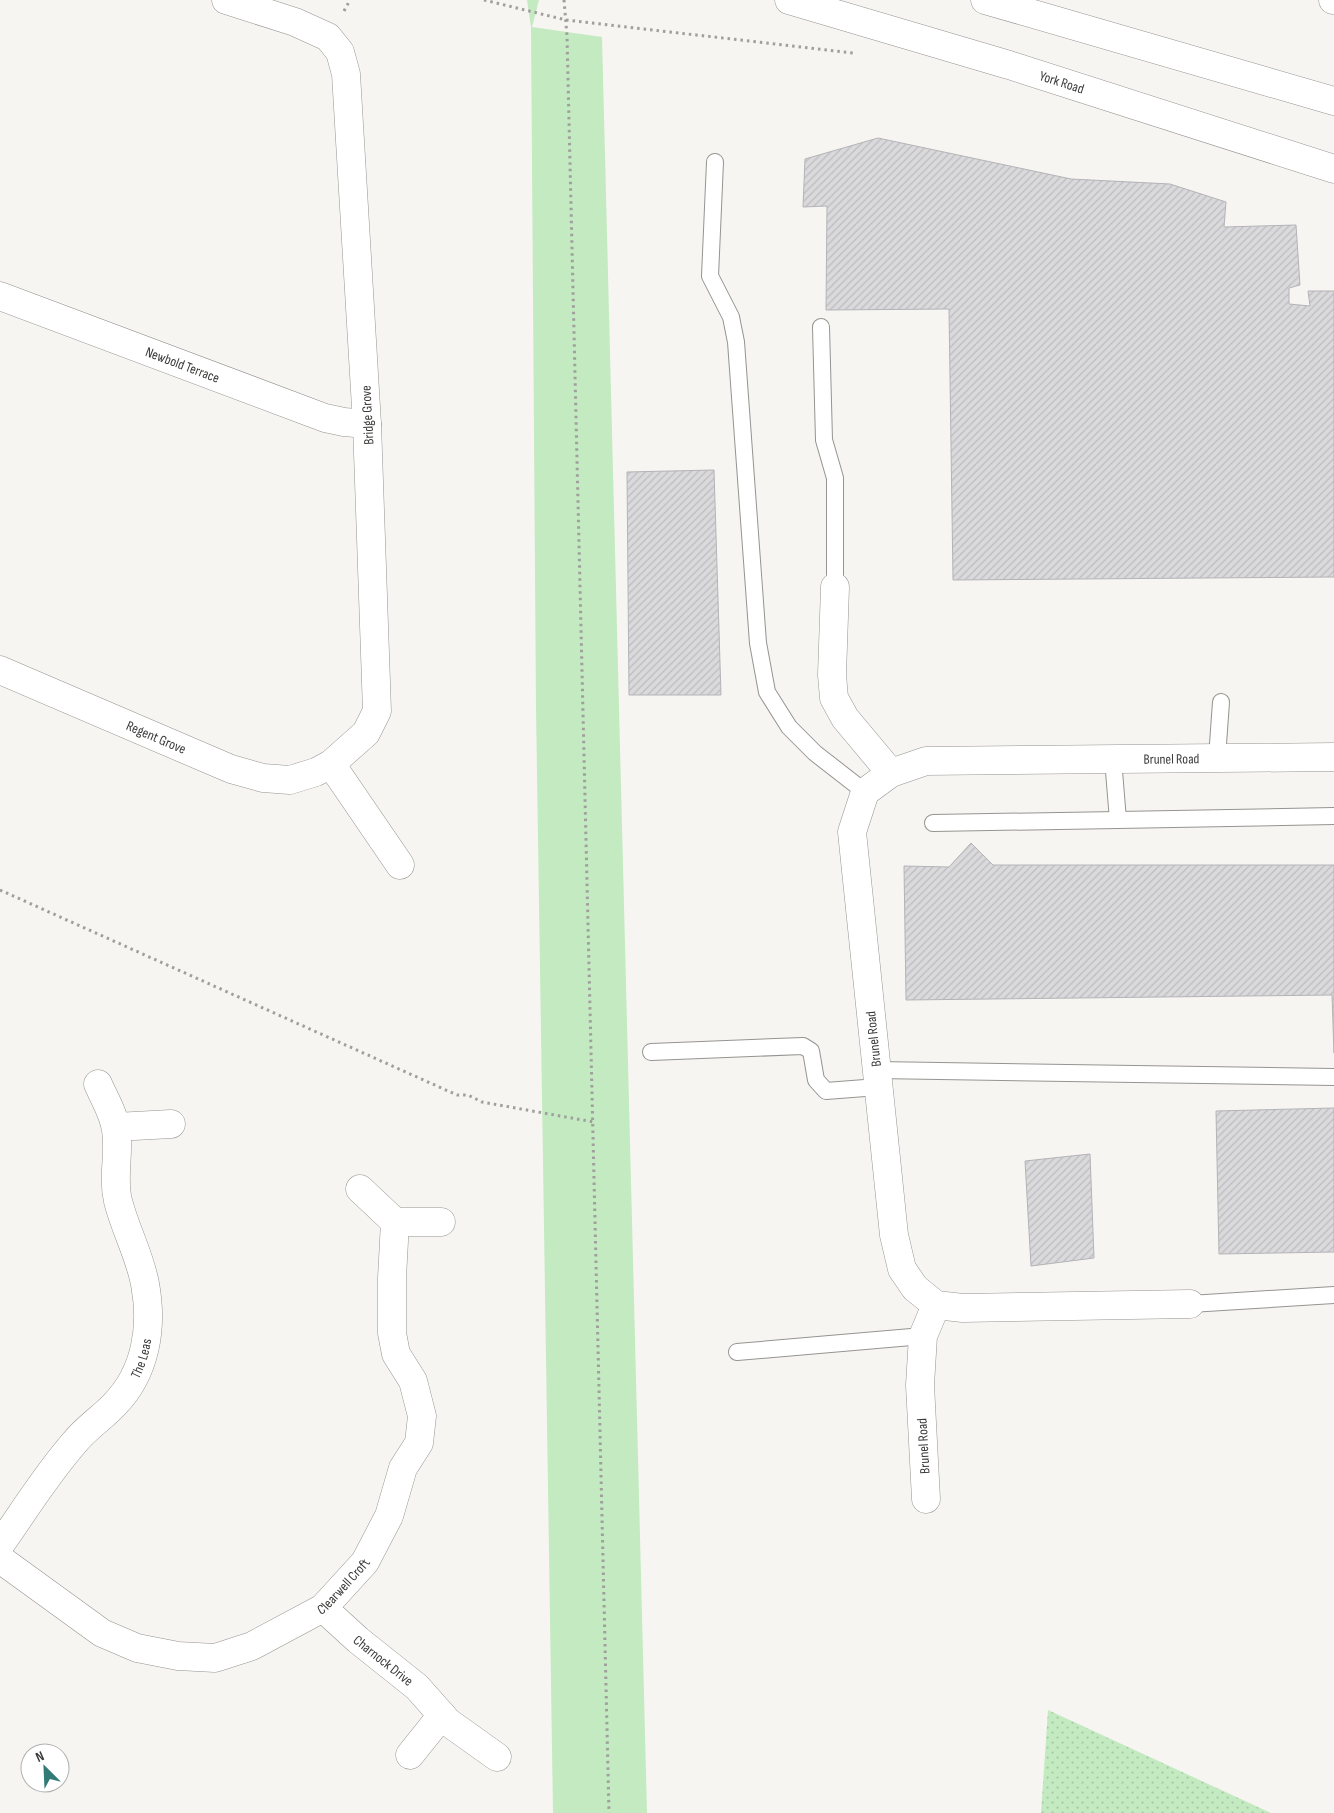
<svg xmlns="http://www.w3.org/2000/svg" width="1334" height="1813" font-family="'Sofia Sans Condensed',sans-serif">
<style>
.grass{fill:url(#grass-dots)}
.park{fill:#c3eac0}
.building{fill:url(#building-hatch);stroke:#b4b3b7}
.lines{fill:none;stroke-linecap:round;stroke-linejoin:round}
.lane-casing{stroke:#969491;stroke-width:18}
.street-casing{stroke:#969491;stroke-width:29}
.highway-casing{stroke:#969491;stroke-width:29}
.path{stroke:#a09f9d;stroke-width:3;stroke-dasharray:2.5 4;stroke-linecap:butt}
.lane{stroke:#fff;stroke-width:16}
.street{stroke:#fff;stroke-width:28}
.highway{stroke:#fff;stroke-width:28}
.labels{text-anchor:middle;stroke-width:4;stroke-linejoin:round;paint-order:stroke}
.street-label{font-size:14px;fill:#3a3938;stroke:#fff}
</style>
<defs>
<pattern id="grass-dots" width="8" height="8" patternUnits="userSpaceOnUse" patternTransform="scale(1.25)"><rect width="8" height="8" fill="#c3eac0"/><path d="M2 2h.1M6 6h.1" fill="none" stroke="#a8c9a6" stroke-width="1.8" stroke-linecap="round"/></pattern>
<pattern id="building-hatch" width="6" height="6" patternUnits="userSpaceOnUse" patternTransform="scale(1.25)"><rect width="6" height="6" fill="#dadadd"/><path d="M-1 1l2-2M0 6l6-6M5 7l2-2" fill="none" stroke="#bcbcbe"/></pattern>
</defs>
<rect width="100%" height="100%" fill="#f7f5f2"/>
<polygon class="grass" points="1048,1710 1271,1813 1041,1813"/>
<polygon class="park" points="527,0 539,0 532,27 602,37 647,1813 553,1813 536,708 531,27"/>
<g class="building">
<polygon points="878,138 1071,179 1170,184 1226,202 1224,227 1296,225 1300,285 1289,288 1289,304 1310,306 1308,291 1334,291 1334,577 953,580 949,309 826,310 827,206 803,207 805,159"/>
<polygon points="714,470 721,695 629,695 627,472"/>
<polygon points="971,843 993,865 1334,865 1334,1053 1332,995 906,1000 904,866 949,867"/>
<polygon points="1334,1108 1334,1252 1219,1254 1216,1111"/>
<polygon points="1090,1154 1094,1258 1031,1266 1025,1161"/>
</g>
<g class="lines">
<defs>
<g id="lane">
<polyline points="715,162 710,276 731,317 736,342 758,643 767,692 789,727 815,753 865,792"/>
<polyline points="821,327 824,440 835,478 835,587"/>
<polyline points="1217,758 1221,702"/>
<polyline points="1113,759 1118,820 1334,816"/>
<polyline points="933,823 1118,820"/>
<polyline points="651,1052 803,1046 811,1051 816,1080 826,1091 878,1087"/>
<polyline points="877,1070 1334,1077"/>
<polyline points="1190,1304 1334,1295"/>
<polyline points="737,1352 923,1336"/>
</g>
<g id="street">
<polyline points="1333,0 1334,0"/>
<path id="s1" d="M0 296 325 418 344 422 367 424"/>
<polyline points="835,587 832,675 834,698 845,718 891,773"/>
<path id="s2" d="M0 670 231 769 263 778 290 780 316 772 331 764 366 733 377 711 367 424 346 74 340 52 328 37 295 22 226 0"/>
<polyline points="331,764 400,865"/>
<polyline points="116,1127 171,1124"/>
<polyline points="360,1189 395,1222 441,1222"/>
<path id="s3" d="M1190 1304 963 1308 936 1305 915 1288 902 1269 894 1235 852 832 865 792 891 773 926 761 1334 757"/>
<polyline points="926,1499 920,1385 923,1336 936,1305"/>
<path id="s4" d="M0 1545C24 1511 46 1475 74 1443 86 1428 102 1418 115 1404 146 1372 153 1327 145 1284 140 1256 125 1229 118 1201 112 1175 120 1155 116 1130 114 1114 104 1098 98 1084"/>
<path id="s5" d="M0 1559 102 1633 137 1648 178 1656 215 1658 252 1646 323 1608 365 1562 389 1516 403 1468 419 1443 422 1416 413 1381 396 1354 392 1333V1278L395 1222"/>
<path id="s6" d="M323 1608 358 1640 417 1687 448 1722 497 1757"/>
<polyline points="410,1755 442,1715"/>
</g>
<g id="highway">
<path id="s7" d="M789 0 1009 65 1334 169"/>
<polyline points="985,0 1334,101"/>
</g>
</defs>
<use href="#lane" class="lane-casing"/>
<use href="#street" class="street-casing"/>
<use href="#highway" class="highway-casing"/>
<g class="path">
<polyline points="484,0 566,20 853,53"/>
<polyline points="564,0 567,36 609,1813"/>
<polyline points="344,11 350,0"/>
<polyline points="0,890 457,1095 468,1095 482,1102 594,1122"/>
</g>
<use href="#lane" class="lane"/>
<use href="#street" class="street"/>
<use href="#highway" class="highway"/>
</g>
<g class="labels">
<g class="street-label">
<text dy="5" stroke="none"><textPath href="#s7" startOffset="285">York Road</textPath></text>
<text dy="5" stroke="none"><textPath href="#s1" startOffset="195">Newbold Terrace</textPath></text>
<text transform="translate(367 415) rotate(-93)" y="5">Bridge Grove</text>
<text dy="5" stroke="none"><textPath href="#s2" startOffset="170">Regent Grove</textPath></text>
<text dy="5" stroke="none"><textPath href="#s3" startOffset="1101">Brunel Road</textPath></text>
<text transform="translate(873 1039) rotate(-96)" y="5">Brunel Road</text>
<text dy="5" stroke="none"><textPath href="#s4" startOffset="236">The Leas</textPath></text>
<text transform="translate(923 1446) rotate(-93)" y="5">Brunel Road</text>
<text dy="5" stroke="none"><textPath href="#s5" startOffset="392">Clearwell Croft</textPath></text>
<text dy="5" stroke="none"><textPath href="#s6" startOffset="80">Charnock Drive</textPath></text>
</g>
</g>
<g transform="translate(45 1768) rotate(336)"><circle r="24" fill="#ffffff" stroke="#b0b0af"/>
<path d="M0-4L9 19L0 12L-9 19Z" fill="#327a76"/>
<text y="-8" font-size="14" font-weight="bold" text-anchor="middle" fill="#3a3938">N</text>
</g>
</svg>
